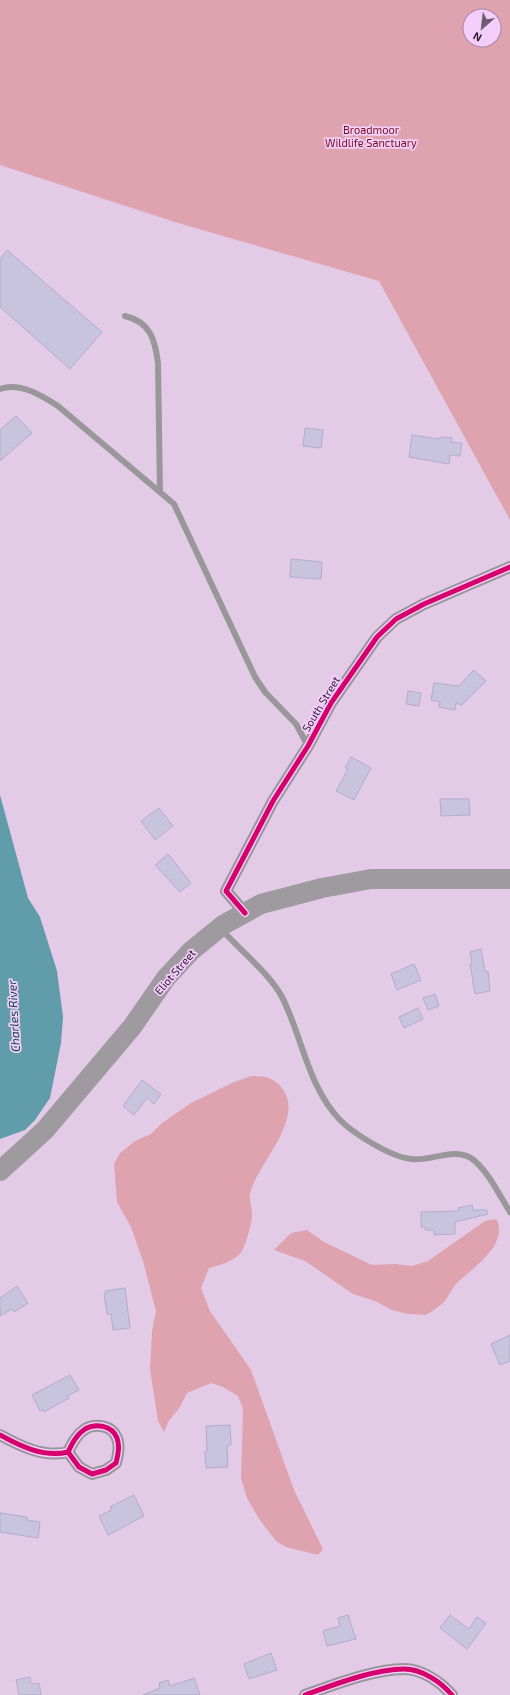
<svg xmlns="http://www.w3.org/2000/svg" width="510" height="1695" font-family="'Exo 2',sans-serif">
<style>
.green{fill:#dea3af;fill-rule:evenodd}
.water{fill:#619caa}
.building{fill:#c8c4df;stroke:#b3adc5}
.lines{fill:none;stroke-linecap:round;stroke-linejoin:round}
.lane{stroke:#99979a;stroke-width:6}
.street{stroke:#99979a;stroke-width:12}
.primary{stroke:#9f99a0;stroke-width:20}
.cycleway-casing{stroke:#f4cefa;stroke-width:8}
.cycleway{stroke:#d6006c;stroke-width:5}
.labels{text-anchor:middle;stroke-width:3.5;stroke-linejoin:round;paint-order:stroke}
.park-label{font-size:11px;fill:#770c1b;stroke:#f4cefa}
.street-label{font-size:11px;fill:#312035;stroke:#f4cefa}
.water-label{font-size:12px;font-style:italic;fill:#023e42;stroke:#f4cefa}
</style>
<rect width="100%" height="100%" fill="#e3cae7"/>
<g class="green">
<path d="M0 0H510V520L379 281 178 223 0 165ZM470 16H494V40H470Z"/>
<path d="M251 1076C265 1076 272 1077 281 1087 307 1117 258 1163 250 1193 249 1199 252 1207 252 1214 253 1220 246 1243 243 1249 237 1261 220 1265 209 1268L201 1288 210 1311 251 1370 294 1490 323 1549 318 1555 286 1547 276 1541 259 1519 247 1498 241 1478 243 1409 238 1396 223 1387 211 1383 187 1393 180 1407 168 1422 164 1432 158 1421 150 1369 152 1331 156 1311 143 1261 131 1227 117 1202 114 1164 120 1153 135 1141 151 1134 162 1123 191 1103 232 1083Z"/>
<path d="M496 1219C510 1243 473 1268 458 1282 452 1288 449 1296 444 1302 439 1307 432 1311 426 1315L408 1314 392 1310 375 1301 353 1294 305 1261 274 1250 291 1233 307 1230 324 1242 372 1265 395 1264 412 1266 428 1261 485 1221Z"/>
</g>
<polygon class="water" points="0,795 28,898 40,917 57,971 63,1017 61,1043 50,1098 35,1120 25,1130 0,1139"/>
<g class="building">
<polygon points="7,250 102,332 70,369 0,307 0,259"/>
<polygon points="16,416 32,433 0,461 0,430"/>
<polygon points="305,428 323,430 321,448 303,446"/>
<polygon points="412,435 439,439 440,437 452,438 451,442 462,443 460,456 450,455 449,464 409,457"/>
<polygon points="291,559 322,562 321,579 290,577"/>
<polygon points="474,670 486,681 462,705 456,703 455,710 439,707 440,702 431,700 434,683 459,686"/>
<polygon points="408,691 421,693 419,706 406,704"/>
<polygon points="351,757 371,768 354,800 336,791 348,769 345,768"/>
<polygon points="440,799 469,799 470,815 441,816"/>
<polygon points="159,808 173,826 155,840 141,821"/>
<polygon points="168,854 191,883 180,892 155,865"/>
<polygon points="481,949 485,972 488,971 490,991 475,994 470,964 472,964 470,952"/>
<polygon points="414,964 421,980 397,990 391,974"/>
<polygon points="435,994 439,1006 428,1010 423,998"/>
<polygon points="418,1008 423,1019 404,1028 399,1017"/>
<polygon points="142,1080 161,1094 154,1104 147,1098 134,1115 123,1106"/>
<polygon points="472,1205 473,1210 487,1210 488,1214 455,1222 455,1234 434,1235 434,1230 425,1230 425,1227 421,1227 421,1212 459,1211 458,1208"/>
<polygon points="17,1286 28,1303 14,1312 12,1309 0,1316 0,1298"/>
<polygon points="125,1288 130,1328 113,1330 111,1314 107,1314 104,1294 106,1293 105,1291"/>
<polygon points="510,1335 510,1361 500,1365 491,1344"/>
<polygon points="70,1375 79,1390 67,1396 69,1398 44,1412 43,1409 40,1411 32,1395"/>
<polygon points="230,1425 231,1445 227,1446 228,1467 206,1468 205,1451 207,1451 206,1426"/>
<polygon points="134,1495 144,1516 108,1535 99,1516 112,1510 110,1507"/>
<polygon points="0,1513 27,1517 27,1520 40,1522 38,1538 0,1532"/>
<polygon points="348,1615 356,1639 327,1646 323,1631 340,1626 338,1618"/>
<polygon points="450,1615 469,1629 477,1617 486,1623 467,1649 440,1628"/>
<polygon points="271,1653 277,1670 249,1679 244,1664"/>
<polygon points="30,1677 31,1684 39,1683 41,1695 19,1695 16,1680"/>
<polygon points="194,1678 200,1695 143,1695 160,1688 159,1683 168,1680 170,1686"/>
</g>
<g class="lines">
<g class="lane">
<path d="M125 316C150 322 155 339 158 363L160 492"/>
<path d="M0 389C20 382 41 395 58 406L174 504 255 677 265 692 296 724 308 746"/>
<path d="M221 929C239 949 270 974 282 997 302 1036 308 1087 340 1120 354 1134 391 1157 411 1159 430 1162 453 1147 471 1158 488 1170 499 1195 510 1212"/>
</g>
<g class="street">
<polyline points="245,913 226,891 273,801 308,746 331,703 377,637 396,619 424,604 510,567"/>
<path d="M0 1435C20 1446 44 1458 68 1452 72 1444 76 1435 85 1429 95 1423 112 1425 117 1438 120 1447 118 1454 116 1463L106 1470 92 1474 79 1467 68 1452"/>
<path d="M305 1695C333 1685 374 1669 404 1669 422 1669 441 1682 452 1695"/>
</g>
<polyline class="primary" points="0,1171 45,1130 132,1027 166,978 191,951 223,925 261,904 322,888 371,879 510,879"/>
<defs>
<g id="cycleway">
<polyline points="245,913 226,891 273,801 308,746 331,703 377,637 396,619 424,604 510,567"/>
<path d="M0 1435C20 1446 44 1458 68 1452 72 1444 76 1435 85 1429 95 1423 112 1425 117 1438 120 1447 118 1454 116 1463L106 1470 92 1474 79 1467 68 1452"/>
<path d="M305 1695C333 1685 374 1669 404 1669 422 1669 441 1682 452 1695"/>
</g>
</defs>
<use href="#cycleway" class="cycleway-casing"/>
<use href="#cycleway" class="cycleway"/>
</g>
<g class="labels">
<g class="park-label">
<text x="371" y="134">Broadmoor<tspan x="371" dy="13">Wildlife Sanctuary</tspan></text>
</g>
<g class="street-label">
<text transform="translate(321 704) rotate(-59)" y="4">South Street</text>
<text transform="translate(175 972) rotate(-49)" y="4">Eliot Street</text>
</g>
<g class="water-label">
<text transform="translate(14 1016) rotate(-93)" y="4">Charles River</text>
</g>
</g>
<g transform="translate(482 28) rotate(208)"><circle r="19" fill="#f4cefa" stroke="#a688ab"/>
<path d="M0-3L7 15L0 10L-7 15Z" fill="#6f5c73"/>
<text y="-6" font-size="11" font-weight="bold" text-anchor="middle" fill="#312035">N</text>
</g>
</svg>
